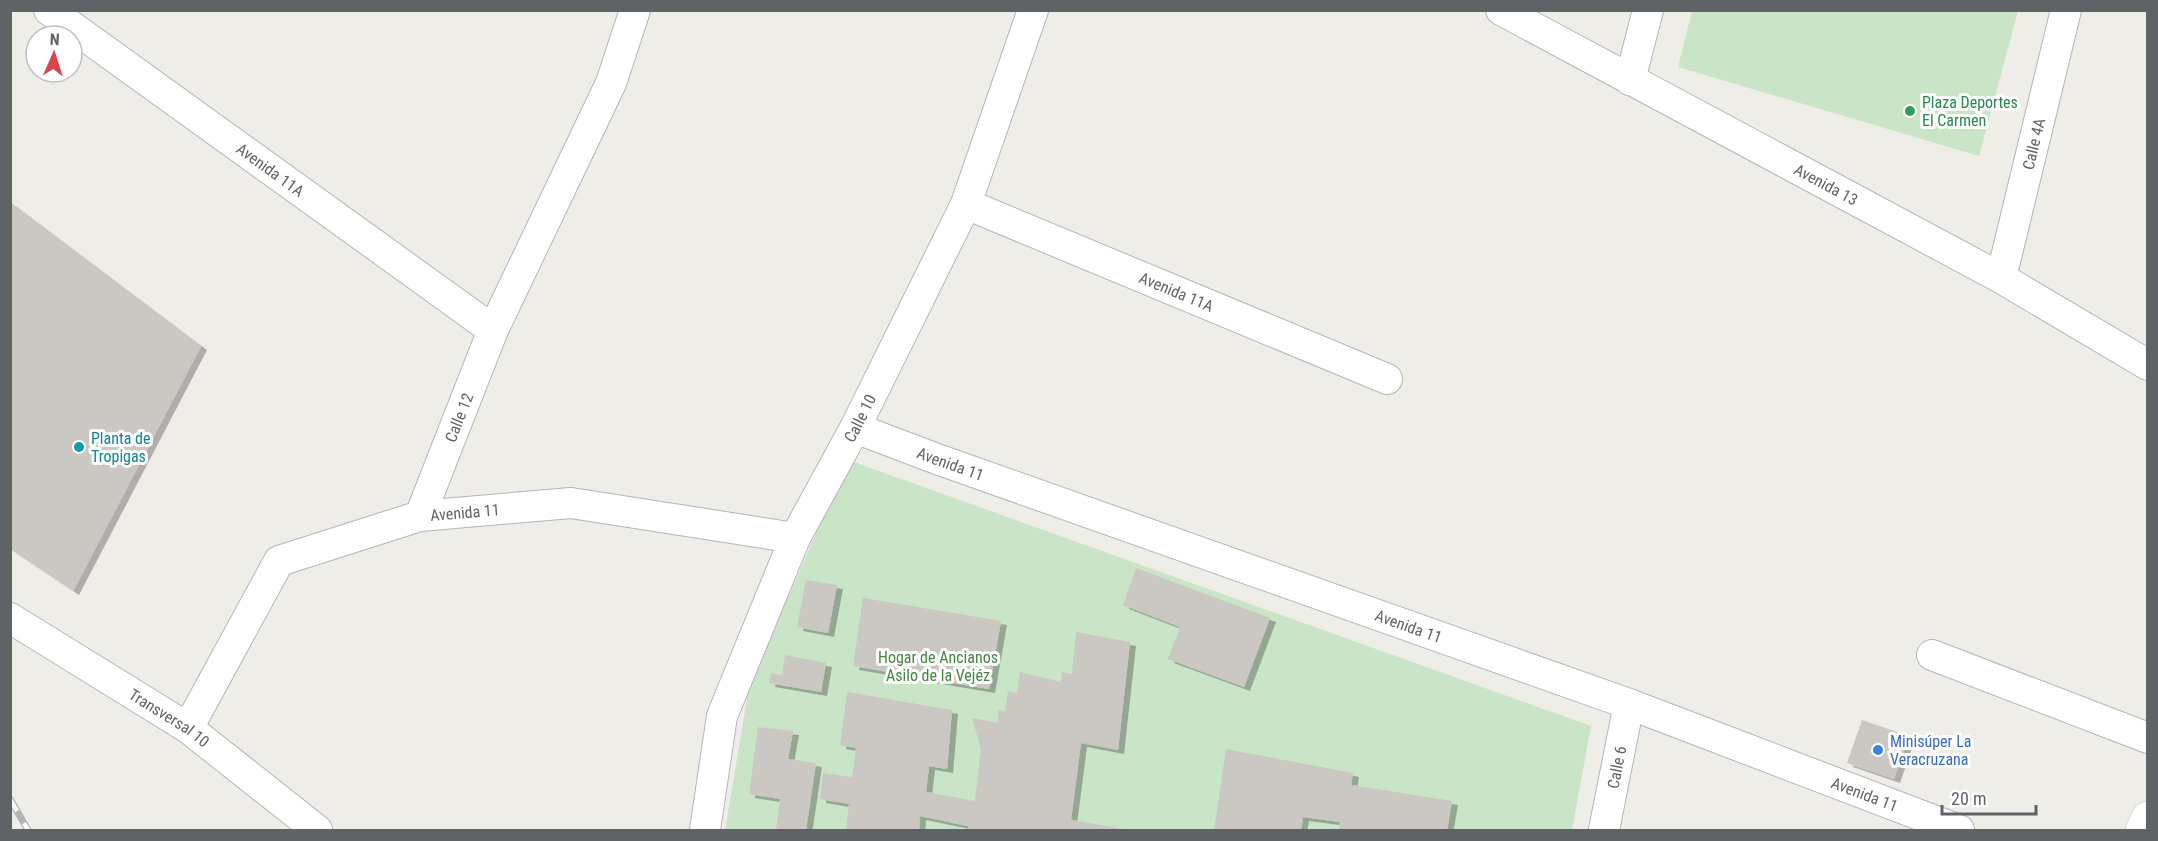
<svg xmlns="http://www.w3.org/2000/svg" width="2158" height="841" font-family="'Roboto Condensed',sans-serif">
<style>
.green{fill:#cae4c7}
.building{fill:#cbc8c4;filter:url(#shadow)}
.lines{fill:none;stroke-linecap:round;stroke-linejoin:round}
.minor-casing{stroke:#b3b5b8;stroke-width:32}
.tertiary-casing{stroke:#b3b5b8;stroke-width:34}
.minor{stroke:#fff;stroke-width:30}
.tertiary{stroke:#fff;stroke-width:33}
.rail-casing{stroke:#b3b4b4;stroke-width:7}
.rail{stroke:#fff;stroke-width:4.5;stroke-dasharray:14;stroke-linecap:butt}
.leisure-dot{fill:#2e9e5b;stroke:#fff;stroke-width:2}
.culture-dot{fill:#0f9aa8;stroke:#fff;stroke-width:2}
.shop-dot{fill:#3f7fe0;stroke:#fff;stroke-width:2}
.labels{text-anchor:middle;stroke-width:6;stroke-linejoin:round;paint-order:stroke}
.leisure-label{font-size:16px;fill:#27864d;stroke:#fff;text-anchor:start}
.street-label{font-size:16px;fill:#5f6366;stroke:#fff}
.culture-label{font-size:16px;fill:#0d838f;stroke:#fff;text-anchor:start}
.park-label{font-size:16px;fill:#448440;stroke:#fff}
.shop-label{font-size:16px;fill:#366cbe;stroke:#fff;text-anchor:start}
</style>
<defs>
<filter id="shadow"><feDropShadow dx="6" dy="4" stdDeviation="0" flood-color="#0004"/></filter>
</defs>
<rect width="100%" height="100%" fill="#efede8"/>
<g class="green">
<polygon points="1692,11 1692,10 2018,11 1979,156 1678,67"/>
<polygon points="848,460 1591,726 1572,830 725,830 749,687"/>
</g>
<g class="building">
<polygon points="10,202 201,346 73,591 10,549"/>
<polygon points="1136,568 1270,618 1244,687 1168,659 1180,627 1123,605"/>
<polygon points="806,580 837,585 828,633 797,627"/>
<polygon points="863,598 1001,621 989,689 853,666"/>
<polygon points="1076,632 1130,642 1118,750 1081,743 1071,820 1130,830 968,830 968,826 920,816 919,830 846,830 849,804 820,799 823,773 852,777 856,748 840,745 847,692 952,710 947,769 929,766 926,792 975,801 981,749 972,718 998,723 998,710 1005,711 1008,691 1017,693 1020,672 1061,682 1062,672 1072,674"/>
<polygon points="785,655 826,663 821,692 769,683 771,673 782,675"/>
<polygon points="1862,720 1909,736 1894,779 1847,763"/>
<polygon points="758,727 793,731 788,759 816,763 806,830 776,830 780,799 749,794"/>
<polygon points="1226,749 1353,773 1351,785 1452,801 1447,830 1339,830 1340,822 1303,817 1301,830 1214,830"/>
</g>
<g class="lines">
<defs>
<g id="minor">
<path id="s1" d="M49 10 493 330"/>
<path id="s2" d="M1501 10 2001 278 2148 365"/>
<polyline points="1630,80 1648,10"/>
<path id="s3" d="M966 204 1387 379"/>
<path id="s4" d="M2001 278 2066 10"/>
<path id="s5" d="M855 428 937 459 1629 704 1959 830"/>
<path id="s6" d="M420 516 571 503 795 538"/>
<path id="s7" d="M10 618 188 728 317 830"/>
<polyline points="1932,655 2148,738"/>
<path id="s8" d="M188 728 279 561 420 516 493 330 611 83 635 10"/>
<path id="s9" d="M705 830 722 716 795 538 855 428 966 204 1033 10"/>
<path id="s10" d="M1604 830 1629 704"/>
</g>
<polyline id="tertiary" points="2142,830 2148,818"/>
</defs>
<use href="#minor" class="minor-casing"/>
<use href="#tertiary" class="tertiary-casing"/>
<use href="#minor" class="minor"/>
<use href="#tertiary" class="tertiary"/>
<defs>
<polyline id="rail" points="10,799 28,830"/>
</defs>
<use href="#rail" class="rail-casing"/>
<use href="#rail" class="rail"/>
</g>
<circle class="leisure-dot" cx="1910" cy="111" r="6"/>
<circle class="culture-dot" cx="79" cy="447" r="6"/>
<circle class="shop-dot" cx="1878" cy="750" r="6"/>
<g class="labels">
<g class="leisure-label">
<text x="1922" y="108">Plaza Deportes<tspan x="1922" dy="18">El Carmen</tspan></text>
</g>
<g class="street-label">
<text dy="6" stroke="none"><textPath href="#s4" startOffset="138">Calle 4A</textPath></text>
<text dy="6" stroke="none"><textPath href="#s1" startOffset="273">Avenida 11A</textPath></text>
<text dy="6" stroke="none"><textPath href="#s2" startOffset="369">Avenida 13</textPath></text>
<text dy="6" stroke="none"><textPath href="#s3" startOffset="228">Avenida 11A</textPath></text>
<text dy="6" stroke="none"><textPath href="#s8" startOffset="444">Calle 12</textPath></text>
<text dy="6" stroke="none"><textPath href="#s9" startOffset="444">Calle 10</textPath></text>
<text dy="6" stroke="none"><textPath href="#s5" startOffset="102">Avenida 11</textPath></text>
<text dy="6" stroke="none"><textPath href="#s6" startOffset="45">Avenida 11</textPath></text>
<text dy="6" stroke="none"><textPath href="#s5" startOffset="588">Avenida 11</textPath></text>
<text dy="6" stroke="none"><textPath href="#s7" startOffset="188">Transversal 10</textPath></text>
<text dy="6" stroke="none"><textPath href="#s10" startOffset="64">Calle 6</textPath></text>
<text dy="6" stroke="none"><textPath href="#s5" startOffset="1074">Avenida 11</textPath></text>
</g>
<g class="culture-label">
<text x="91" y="444">Planta de<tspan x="91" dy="18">Tropigas</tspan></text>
</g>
<g class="park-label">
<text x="938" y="663">Hogar de Ancianos<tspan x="938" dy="18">Asilo de la Vejéz</tspan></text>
</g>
<g class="shop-label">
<text x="1890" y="747">Minisúper La<tspan x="1890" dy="18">Veracruzana</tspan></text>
</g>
</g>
<rect width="2158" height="841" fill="none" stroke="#5f6366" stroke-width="24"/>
<g transform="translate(54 54) rotate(3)"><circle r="28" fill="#ffffff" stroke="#bfc1c2" stroke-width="1.5"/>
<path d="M0-4.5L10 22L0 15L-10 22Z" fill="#d7464a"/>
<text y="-9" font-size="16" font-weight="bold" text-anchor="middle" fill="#5f6366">N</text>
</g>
<path d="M1942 805v9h94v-9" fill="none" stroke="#5f6366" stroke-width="3"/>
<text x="1951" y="805" font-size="18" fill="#5f6366" stroke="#ffffff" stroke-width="4.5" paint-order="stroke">20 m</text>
</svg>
